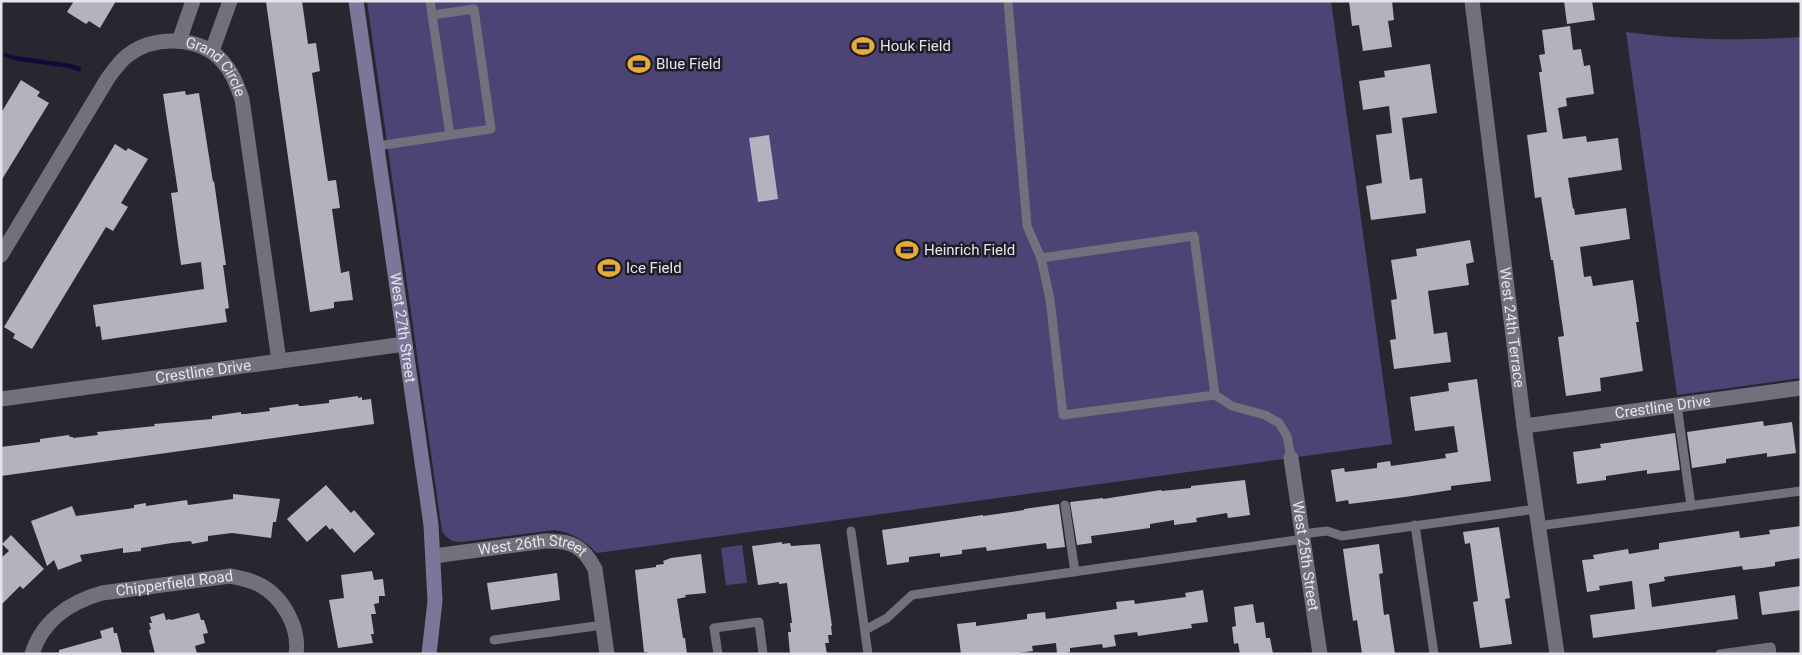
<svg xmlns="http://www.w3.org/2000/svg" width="1802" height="655" font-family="Roboto,sans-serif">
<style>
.green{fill:#4d4475}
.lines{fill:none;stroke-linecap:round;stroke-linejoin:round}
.stream{stroke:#18073a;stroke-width:4.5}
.building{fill:#b3b2be}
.lane{stroke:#71707c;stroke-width:9}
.street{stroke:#71707c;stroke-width:15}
.secondary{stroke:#7c7798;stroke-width:15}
.labels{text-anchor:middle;stroke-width:5;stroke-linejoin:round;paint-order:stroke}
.poi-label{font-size:15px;fill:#e5e4eb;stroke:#1e1d26;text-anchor:start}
.street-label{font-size:15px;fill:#e5e4eb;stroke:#1e1d26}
</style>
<rect width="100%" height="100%" fill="#282730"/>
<g class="green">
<path d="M367 1H1331L1392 444 597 553C584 540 573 533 555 530L461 542C452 542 447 539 442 531Z"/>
<path d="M1626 32C1684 40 1743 41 1801 37V378L1677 395Z"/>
<polygon points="742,545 747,583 726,585 721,548"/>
</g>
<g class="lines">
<polyline class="stream" points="6,55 14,58 70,66 79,69"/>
</g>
<g class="building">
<polygon points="74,1 116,1 100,28 89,21 86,24 67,12"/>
<polygon points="272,1 302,1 308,44 316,43 320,71 312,73 328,181 336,180 340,208 332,209 341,273 349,271 353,300 334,302 334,308 310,312 266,2"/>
<polygon points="1349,1 1392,1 1394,20 1388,21 1392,47 1363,51 1359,25 1352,26"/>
<polygon points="1564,1 1592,1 1595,20 1567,24"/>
<polygon points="1570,26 1573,50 1581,49 1584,66 1590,65 1594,94 1566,98 1567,106 1558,108 1563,139 1586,136 1587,142 1618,138 1622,170 1568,178 1573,209 1574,208 1575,215 1626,208 1630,239 1580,247 1584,277 1591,276 1593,286 1633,280 1639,322 1636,322 1643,371 1600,378 1601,391 1566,396 1558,337 1564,336 1553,260 1551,260 1541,197 1535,198 1527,135 1547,132 1539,72 1542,72 1539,55 1545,54 1542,30"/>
<polygon points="1430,64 1437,113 1402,118 1410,180 1422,178 1426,213 1371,220 1366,186 1382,183 1376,135 1392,133 1389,106 1363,110 1359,81 1385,77 1384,71"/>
<polygon points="21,80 40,92 37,96 49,103 1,181 1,113"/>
<polygon points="185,91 186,95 199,93 213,182 214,181 226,265 223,265 229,308 225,309 227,322 102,340 100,326 96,327 93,305 204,289 201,262 181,265 171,193 178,192 163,94"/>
<polygon points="769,135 778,199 758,202 749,138"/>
<polygon points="115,144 126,151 128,148 148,159 121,203 128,207 113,231 106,227 32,349 13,338 15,334 4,327"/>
<polygon points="1470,240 1474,262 1466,264 1469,285 1428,291 1434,334 1447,332 1451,362 1394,369 1390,340 1396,339 1391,300 1397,299 1391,260 1417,256 1416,249"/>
<polygon points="1477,379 1491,481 1451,486 1451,490 1405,497 1349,504 1348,500 1336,502 1331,470 1344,468 1345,472 1377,468 1377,463 1390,461 1391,466 1446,458 1445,454 1458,452 1454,426 1415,431 1410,397 1449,391 1448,383"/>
<polygon points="358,396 358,398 362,397 362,400 371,399 374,424 1,476 1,447 40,442 40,439 69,435 70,437 73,437 73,438 98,435 97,432 155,426 154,424 212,419 212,416 241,412 241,414 245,414 270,411 269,408 298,404 299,406 302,406 329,403 329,400"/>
<polygon points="1763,421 1764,426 1792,422 1796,453 1767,457 1767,453 1726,459 1726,463 1692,468 1687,432"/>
<polygon points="1675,433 1680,470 1647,474 1647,470 1606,476 1606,480 1577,484 1573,452 1601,448 1600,444"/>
<polygon points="1245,480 1250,515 1228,518 1227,513 1196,518 1197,522 1174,525 1174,520 1150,524 1150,528 1091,536 1092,543 1077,545 1070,502 1103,498 1103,499 1161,490 1162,491 1191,488 1191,486"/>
<polygon points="326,485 351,513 354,510 375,534 354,553 332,528 330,530 326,525 307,542 287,519"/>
<polygon points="233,494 280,499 276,522 273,522 271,538 232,533 208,536 208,541 192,544 191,541 172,543 141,548 141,551 123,553 123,548 80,555 82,561 58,570 54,560 47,566 31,521 72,506 76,516 134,508 134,505 146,503 146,506 187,500 188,505 233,499"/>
<polygon points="1059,504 1065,547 1047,549 1046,543 987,551 986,547 962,550 962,554 940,557 940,553 909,557 909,562 887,565 882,530 983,515 983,516 1024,510 1024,509"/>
<polygon points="1801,526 1801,558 1775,562 1775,566 1762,568 1743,570 1742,566 1664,577 1665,581 1649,584 1652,607 1735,595 1738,619 1593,638 1590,615 1635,609 1632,581 1599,586 1600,590 1587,592 1582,560 1594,559 1593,555 1628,549 1629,554 1659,549 1659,543 1739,531 1740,538 1770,534 1769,530"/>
<polygon points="1499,527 1510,598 1505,599 1512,644 1480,648 1473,602 1478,601 1470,543 1465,544 1463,532"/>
<polygon points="11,535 44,569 23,589 20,586 1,605 1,558 9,551 2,544"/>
<polygon points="782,542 782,544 790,543 791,546 820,544 832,626 831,626 832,635 828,635 829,643 825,643 827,654 790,654 788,632 791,632 790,623 792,623 787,583 779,584 779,582 758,585 752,546"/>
<polygon points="1379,544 1383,573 1379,574 1384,615 1389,614 1395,654 1362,654 1357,620 1353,621 1343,549"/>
<polygon points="701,554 706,593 685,595 686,597 677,599 683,638 685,638 687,654 647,654 647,652 644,652 635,570 656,567 656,565 664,564 663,561 671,558"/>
<polygon points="372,571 374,580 383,579 385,596 379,596 379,603 374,604 376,614 371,614 374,634 371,634 373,643 338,648 329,600 344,598 341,575"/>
<polygon points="557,573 560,600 491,610 487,583"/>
<polygon points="1801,586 1801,610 1762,615 1759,592"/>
<polygon points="1203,590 1208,622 1191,624 1192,628 1138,636 1137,632 1114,635 1116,646 1103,648 1102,644 1070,648 1070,652 1062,654 1057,654 1056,643 1032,646 1033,651 1010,654 961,654 957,624 976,622 976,626 1027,619 1027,614 1045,612 1046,619 1117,609 1116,602 1134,600 1135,604 1186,597 1185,593"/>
<polygon points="1253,604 1256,623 1264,622 1266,638 1270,638 1273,654 1240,654 1238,643 1234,644 1232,627 1236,626 1234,607"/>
<polygon points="164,613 166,620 170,619 171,620 199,613 201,620 204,620 208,633 203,634 205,643 195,646 197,654 155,654 149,630 151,629 149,623 152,623 150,617"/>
<polygon points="113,627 114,633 117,633 122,654 59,654 59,650 102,638 100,631"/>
</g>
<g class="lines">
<g class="lane">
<polyline points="430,1 450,135"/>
<polyline points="1008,1 1027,226 1041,258 1050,299 1063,415 1215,395"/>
<polyline points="377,146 491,129 474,9 432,15"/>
<polyline points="1041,258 1194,236 1215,395 1232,406 1265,415 1279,423 1287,436 1291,458"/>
<polyline points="1677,405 1691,506"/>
<polyline points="1065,505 1075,572"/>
<polyline points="1415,525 1434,654"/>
<polyline points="1538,526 1801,491"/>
<polyline points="851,531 868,654"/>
<polyline points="1302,534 1327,531 1342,536 1536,509"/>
<polyline points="865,630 887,618 912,595 1303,539"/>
<polyline points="494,640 603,625"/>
<polyline points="718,654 714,628 759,622 763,654"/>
<polyline points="1720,654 1771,647 1772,654"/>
</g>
<g class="street">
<path id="s1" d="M1472 1 1524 426 1557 654"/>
<polyline points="179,41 193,1"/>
<polyline points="212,51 230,1"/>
<path id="s2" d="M1 255 108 78C114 70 120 61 128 55 155 35 201 36 223 62 233 73 237 86 242 99L279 361"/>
<path id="s3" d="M1 399 405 344"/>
<path id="s4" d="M1524 426 1801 388"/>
<path id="s5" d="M1291 458 1320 654"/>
<path id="s6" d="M434 556 545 541C571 540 583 546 595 569L607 654"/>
<path id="s7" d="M32 654C42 621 70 602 102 593L230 576C241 578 251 580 260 585 283 597 300 628 296 654"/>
</g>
<path class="secondary" id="s8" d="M356 1 431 525 435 601 429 654"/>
</g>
<defs>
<symbol id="stadium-bare" viewBox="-9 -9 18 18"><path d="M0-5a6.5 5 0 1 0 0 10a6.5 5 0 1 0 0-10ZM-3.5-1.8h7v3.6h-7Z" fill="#e6ac36" stroke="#1e1d26" stroke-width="2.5" paint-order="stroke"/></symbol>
</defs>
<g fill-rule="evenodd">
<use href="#stadium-bare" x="847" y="30" width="32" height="32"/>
<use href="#stadium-bare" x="623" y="48" width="32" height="32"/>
<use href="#stadium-bare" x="891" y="234" width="32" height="32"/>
<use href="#stadium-bare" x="593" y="252" width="32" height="32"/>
</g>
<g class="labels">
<g class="poi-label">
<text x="880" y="51">Houk Field</text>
<text x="656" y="69">Blue Field</text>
<text x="924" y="255">Heinrich Field</text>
<text x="626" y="273">Ice Field</text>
</g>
<g class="street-label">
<text dy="5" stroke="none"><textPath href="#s2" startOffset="339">Grand Circle</textPath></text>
<text dy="5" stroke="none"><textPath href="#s8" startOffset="330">West 27th Street</textPath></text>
<text dy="5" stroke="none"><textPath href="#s1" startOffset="329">West 24th Terrace</textPath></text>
<text dy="5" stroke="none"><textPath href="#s3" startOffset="204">Crestline Drive</textPath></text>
<text dy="5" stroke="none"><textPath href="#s4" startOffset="140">Crestline Drive</textPath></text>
<text dy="5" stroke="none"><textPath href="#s6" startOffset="100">West 26th Street</textPath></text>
<text dy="5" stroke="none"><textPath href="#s5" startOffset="99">West 25th Street</textPath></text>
<text dy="5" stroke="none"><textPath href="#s7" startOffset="170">Chipperfield Road</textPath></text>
</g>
</g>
<rect width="1802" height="655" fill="none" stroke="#e5e4eb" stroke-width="5"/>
</svg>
